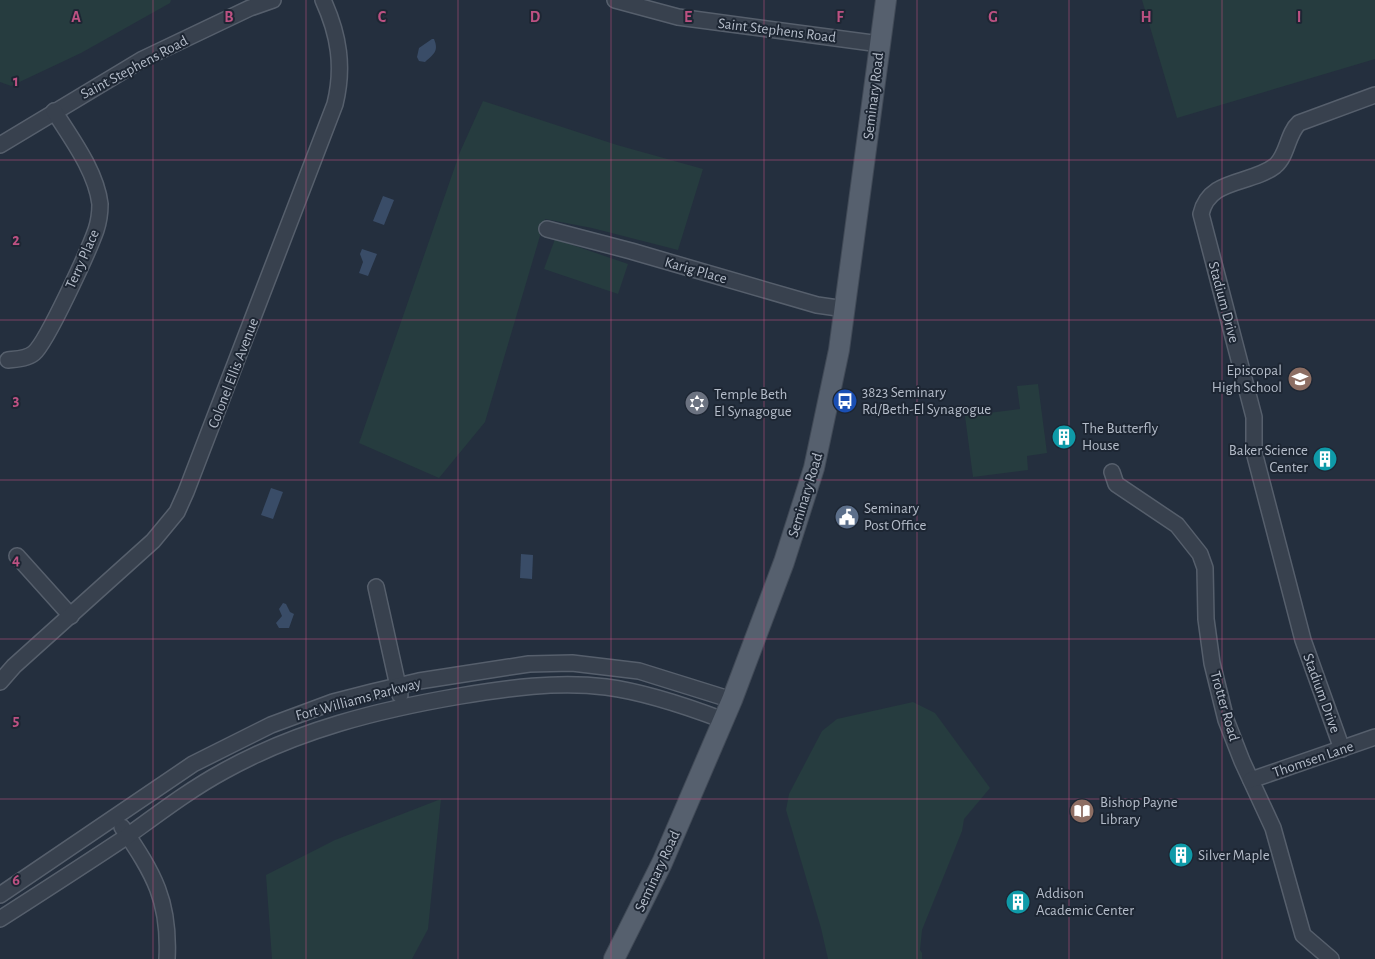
<svg xmlns="http://www.w3.org/2000/svg" width="1375" height="959" font-family="'Alegreya Sans',sans-serif">
<style>
.green{fill:#263c3f}
.water{fill:#394c67}
.lines{fill:none;stroke-linecap:round;stroke-linejoin:round}
.minor-casing{stroke:#565f6c;stroke-width:18}
.major-casing{stroke:#414a57;stroke-width:22}
.minor{stroke:#38414e;stroke-width:15}
.major{stroke:#56606e;stroke-width:20}
.grid{fill:none;stroke:#bd5182;stroke-width:1;stroke-opacity:0.55}
.labels{text-anchor:middle;stroke-width:4;stroke-linejoin:round;paint-order:stroke}
.street-label{font-size:15px;fill:#b4bcc9;stroke:#1d2633}
.poi-label{font-size:15px;fill:#b4bcc9;stroke:#1d2633;text-anchor:start}
.grid-label{font-size:16px;text-anchor:middle;font-weight:bold;fill:#bd5182;stroke:#1d2633;stroke-width:4;stroke-linejoin:round;paint-order:stroke}
</style>
<rect width="100%" height="100%" fill="#242f3e"/>
<g class="green">
<polygon points="0,0 171,0 170,3 81,53 11,86 0,82"/>
<polygon points="1142,0 1375,0 1375,59 1177,118"/>
<polygon points="483,101 617,145 703,169 678,250 592,228 545,219 485,422 439,478 359,443 460,152"/>
<polygon points="555,239 628,264 618,294 544,269"/>
<polygon points="1038,384 1047,453 1027,456 1028,470 973,477 965,416 1020,409 1017,386"/>
<polygon points="913,702 935,713 990,788 964,819 962,831 922,930 920,950 922,953 922,959 828,959 821,928 786,810 789,794 822,731 837,719"/>
<polygon points="441,799 428,929 412,959 272,959 266,875 335,840"/>
</g>
<g class="water">
<path d="M432 39H434C439 51 434 54 425 62L419 61 417 57 419 48Z"/>
<polygon points="383,196 394,200 384,225 373,221"/>
<polygon points="362,249 377,254 368,276 359,273 363,262 360,254"/>
<polygon points="271,488 283,492 273,519 261,515"/>
<polygon points="521,554 533,555 532,579 520,578"/>
<polygon points="283,603 286,604 290,612 294,614 289,628 279,628 276,623 282,616 279,609"/>
</g>
<g class="lines">
<defs>
<g id="minor">
<polyline points="615,0 678,17 880,44"/>
<polyline points="0,145 143,59 250,8 273,0"/>
<polyline points="547,229 631,251 817,305 845,309"/>
<path d="M8 360C16 359 27 359 34 353 47 342 89 250 96 230 99 221 100 213 100 204 96 171 71 138 54 111"/>
<polyline points="1112,472 1116,484 1177,525 1200,554 1205,568 1206,619 1212,663 1226,720 1242,761 1273,828 1303,935 1331,959"/>
<polyline points="17,556 71,616"/>
<polyline points="376,587 400,695"/>
<path d="M0 682 14 666 153 541 177 512 186 492 335 104C344 67 339 35 323 0"/>
<path d="M1342 749 1303 640 1254 452V417L1201 214C1209 178 1250 185 1275 166 1288 155 1287 134 1299 123L1375 95"/>
<polyline points="1251,780 1375,737"/>
<path d="M122 827C154 874 170 901 167 959"/>
<polyline points="0,895 193,764 271,725 333,702 372,692 419,681 529,664 572,663 639,671 732,700"/>
<path d="M0 919C42 892 84 865 126 837 158 814 189 790 224 771 298 730 378 710 460 696 508 688 557 681 606 687 645 692 686 706 723 720"/>
</g>
<polyline id="major" points="614,959 662,863 732,700 784,562 814,468 839,350 886,0"/>
</defs>
<use href="#minor" class="minor-casing"/>
<use href="#major" class="major-casing"/>
<use href="#minor" class="minor"/>
<use href="#major" class="major"/>
</g>
<path class="grid" d="M153 0V959M306 0V959M458 0V959M611 0V959M764 0V959M917 0V959M1069 0V959M1222 0V959M0 160H1375M0 320H1375M0 480H1375M0 639H1375M0 799H1375"/>
<defs>
<symbol id="school-disc" viewBox="-11 -11 22 22"><circle r="9.5" fill="#8d6e63" stroke="#1d2633"/><path d="M0-5L7-2L0 1L-7-2ZM-4 1L0 2.5L4 1V4Q0 6-4 4Z" fill="#fff"/></symbol>
<symbol id="bus-disc" viewBox="-11 -11 22 22"><circle r="9.5" fill="#1a4fb4" stroke="#1d2633"/><path d="M-5-6H5V4H4V6H2V4H-2V6H-4V4H-5ZM-3.5-4V0h7V-4ZM-3.5 1.2v1.5H-2V1.2ZM2 1.2v1.5H3.5V1.2Z" fill="#fff"/></symbol>
<symbol id="synagogue-disc" viewBox="-11 -11 22 22"><circle r="9.5" fill="#6b7280" stroke="#1d2633"/><path d="M0-6.5L5.6 3.2H-5.6ZM0 6.5L5.6-3.2H-5.6Z" fill="#fff"/></symbol>
<symbol id="building-disc" viewBox="-11 -11 22 22"><circle r="9.5" fill="#0f9aa8" stroke="#1d2633"/><path d="M-4-6H4V6H1V3H-1V6H-4ZM-2.5-4.3h1.7v1.8h-1.7ZM.8-4.3h1.7v1.8H.8ZM-2.5-1h1.7V.8h-1.7ZM.8-1h1.7V.8H.8Z" fill="#fff"/></symbol>
<symbol id="civic-disc" viewBox="-11 -11 22 22"><circle r="9.5" fill="#5c6f8a" stroke="#1d2633"/><path d="M-.6-6.5H3V-4.5H.6V-3L4-1V1h2V6H-6V1h2V-1L-.6-3ZM-1.2 2.5V6h2.4V2.5Z" fill="#fff"/></symbol>
<symbol id="library-disc" viewBox="-11 -11 22 22"><circle r="9.5" fill="#8d6e63" stroke="#1d2633"/><path d="M-6-4Q-3-5.5-.7-3.5V5Q-3 3-6 4ZM6-4Q3-5.5 .7-3.5V5Q3 3 6 4Z" fill="#fff"/></symbol>
</defs>
<g fill-rule="evenodd">
<use href="#school-disc" x="1286" y="365" width="28" height="28"/>
<use href="#bus-disc" x="831" y="387" width="28" height="28"/>
<use href="#synagogue-disc" x="683" y="389" width="28" height="28"/>
<use href="#building-disc" x="1050" y="423" width="28" height="28"/>
<use href="#building-disc" x="1311" y="445" width="28" height="28"/>
<use href="#civic-disc" x="833" y="503" width="28" height="28"/>
<use href="#library-disc" x="1068" y="797" width="28" height="28"/>
<use href="#building-disc" x="1167" y="841" width="28" height="28"/>
<use href="#building-disc" x="1004" y="888" width="28" height="28"/>
</g>
<g class="labels">
<g class="street-label">
<text transform="translate(777 30) rotate(7)" y="5">Saint Stephens Road</text>
<text transform="translate(134 67) rotate(-28)" y="5">Saint Stephens Road</text>
<text transform="translate(873 96) rotate(-83)" y="5">Seminary Road</text>
<text transform="translate(82 259) rotate(-66)" y="5">Terry Place</text>
<text transform="translate(696 270) rotate(16)" y="5">Karig Place</text>
<text transform="translate(1224 302) rotate(75)" y="5">Stadium Drive</text>
<text transform="translate(233 373) rotate(-69)" y="5">Colonel Ellis Avenue</text>
<text transform="translate(805 495) rotate(-73)" y="5">Seminary Road</text>
<text transform="translate(1322 693) rotate(70)" y="5">Stadium Drive</text>
<text transform="translate(358 699) rotate(-15)" y="5">Fort Williams Parkway</text>
<text transform="translate(1225 706) rotate(74)" y="5">Trotter Road</text>
<text transform="translate(1313 759) rotate(-19)" y="5">Thomsen Lane</text>
<text transform="translate(657 871) rotate(-65)" y="5">Seminary Road</text>
</g>
<g class="poi-label">
<text x="1282" y="375" text-anchor="end">Episcopal<tspan x="1282" dy="17">High School</tspan></text>
<text x="862" y="397">3823 Seminary<tspan x="862" dy="17">Rd/Beth-El Synagogue</tspan></text>
<text x="714" y="399">Temple Beth<tspan x="714" dy="17">El Synagogue</tspan></text>
<text x="1082" y="433">The Butterfly<tspan x="1082" dy="17">House</tspan></text>
<text x="1308" y="455" text-anchor="end">Baker Science<tspan x="1308" dy="17">Center</tspan></text>
<text x="864" y="513">Seminary<tspan x="864" dy="17">Post Office</tspan></text>
<text x="1100" y="807">Bishop Payne<tspan x="1100" dy="17">Library</tspan></text>
<text x="1198" y="860">Silver Maple</text>
<text x="1036" y="898">Addison<tspan x="1036" dy="17">Academic Center</tspan></text>
</g>
</g>
<g class="grid-label">
<text x="76" y="22">A</text>
<text x="229" y="22">B</text>
<text x="382" y="22">C</text>
<text x="535" y="22">D</text>
<text x="688" y="22">E</text>
<text x="840" y="22">F</text>
<text x="993" y="22">G</text>
<text x="1146" y="22">H</text>
<text x="1299" y="22">I</text>
<text x="16" y="86">1</text>
<text x="16" y="245">2</text>
<text x="16" y="405">3</text>
<text x="16" y="565">4</text>
<text x="16" y="725">5</text>
<text x="16" y="885">6</text>
</g>
</svg>
